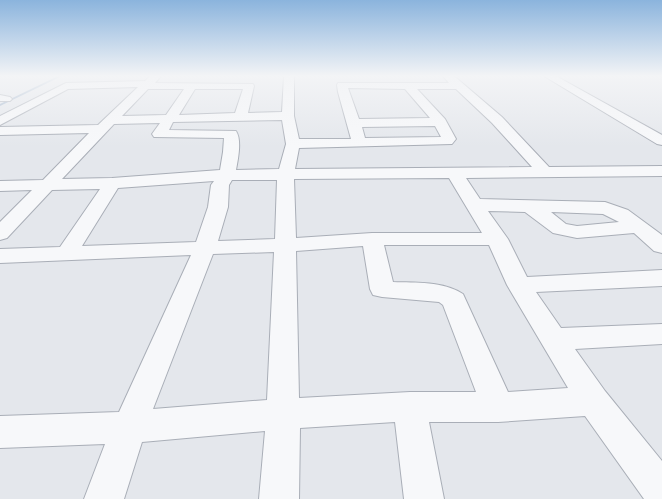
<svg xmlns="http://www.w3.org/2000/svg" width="662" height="499" font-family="Montserrat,sans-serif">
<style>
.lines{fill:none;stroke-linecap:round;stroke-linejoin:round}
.stream{fill:#9fb4cc;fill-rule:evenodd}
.minor-casing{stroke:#a9aeb7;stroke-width:2}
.minor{fill:#f7f8fa;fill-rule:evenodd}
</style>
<rect width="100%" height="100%" fill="#e4e7ec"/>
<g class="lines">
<polygon class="stream" points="58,76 62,76 0,106 0,104"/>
<defs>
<g id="minor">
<path d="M150 76H161L155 83 253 84 254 86 248 113 282 112 284 76H294V116L299 139H351L338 92 337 85 338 83H449L443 76H454L502 117 549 167 662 166V176L466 178 480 199 605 202 628 210 662 235V253L654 251 634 233 577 238 553 233 525 212 488 211 508 239 527 277 662 270V286L536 292 561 328 662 324V344L575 349 605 391 662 461V499H644L585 416 498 422H429L444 499H404L395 422 300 428 299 499H259L265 431 142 442 124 499H84L105 444 0 448V416L119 412 191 255 0 263V249L60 247 100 189 52 190 7 238 0 240V222L32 190 0 191V181L43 180 89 133 0 135V127L98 125 138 87 68 89 0 125V116L66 83 145 81ZM348 88 405 89 430 118 359 119ZM148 89H184L166 115 122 116ZM195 89H243L235 113 179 115ZM417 89H456L492 123 532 167 295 169 299 148 452 144 456 139 445 119ZM282 120 286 144 279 169 236 170C238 159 242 140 236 131L169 130 173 122ZM160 123 152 134 154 137 224 138 223 152 220 170 112 178 62 179 114 124ZM435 126 441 137 365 138 362 127ZM449 178 482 233H372L296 238 294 179ZM232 180H277L275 239 218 241 228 207 229 185ZM214 181 211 185 208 207 196 242 82 246 118 188ZM551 212 603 214 619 222 577 226 566 224ZM384 245H489L507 285 568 388 508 392 463 294C443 281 416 283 393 282ZM363 246 370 289 373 295 382 297 439 302 443 305 476 392H410L299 398 296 251ZM274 252 267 400 153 409 213 254Z"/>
<polygon points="544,76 556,76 662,135 662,145 657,144"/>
<polygon points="0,95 10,97 12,99 10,101 0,101"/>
</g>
</defs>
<use href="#minor" class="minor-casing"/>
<use href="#minor" class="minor"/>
</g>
<linearGradient id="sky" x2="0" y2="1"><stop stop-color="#8bb4dd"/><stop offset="0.52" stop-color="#f3f4f6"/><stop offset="1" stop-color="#f3f4f6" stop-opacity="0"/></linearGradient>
<rect width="662" height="146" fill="url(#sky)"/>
</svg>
